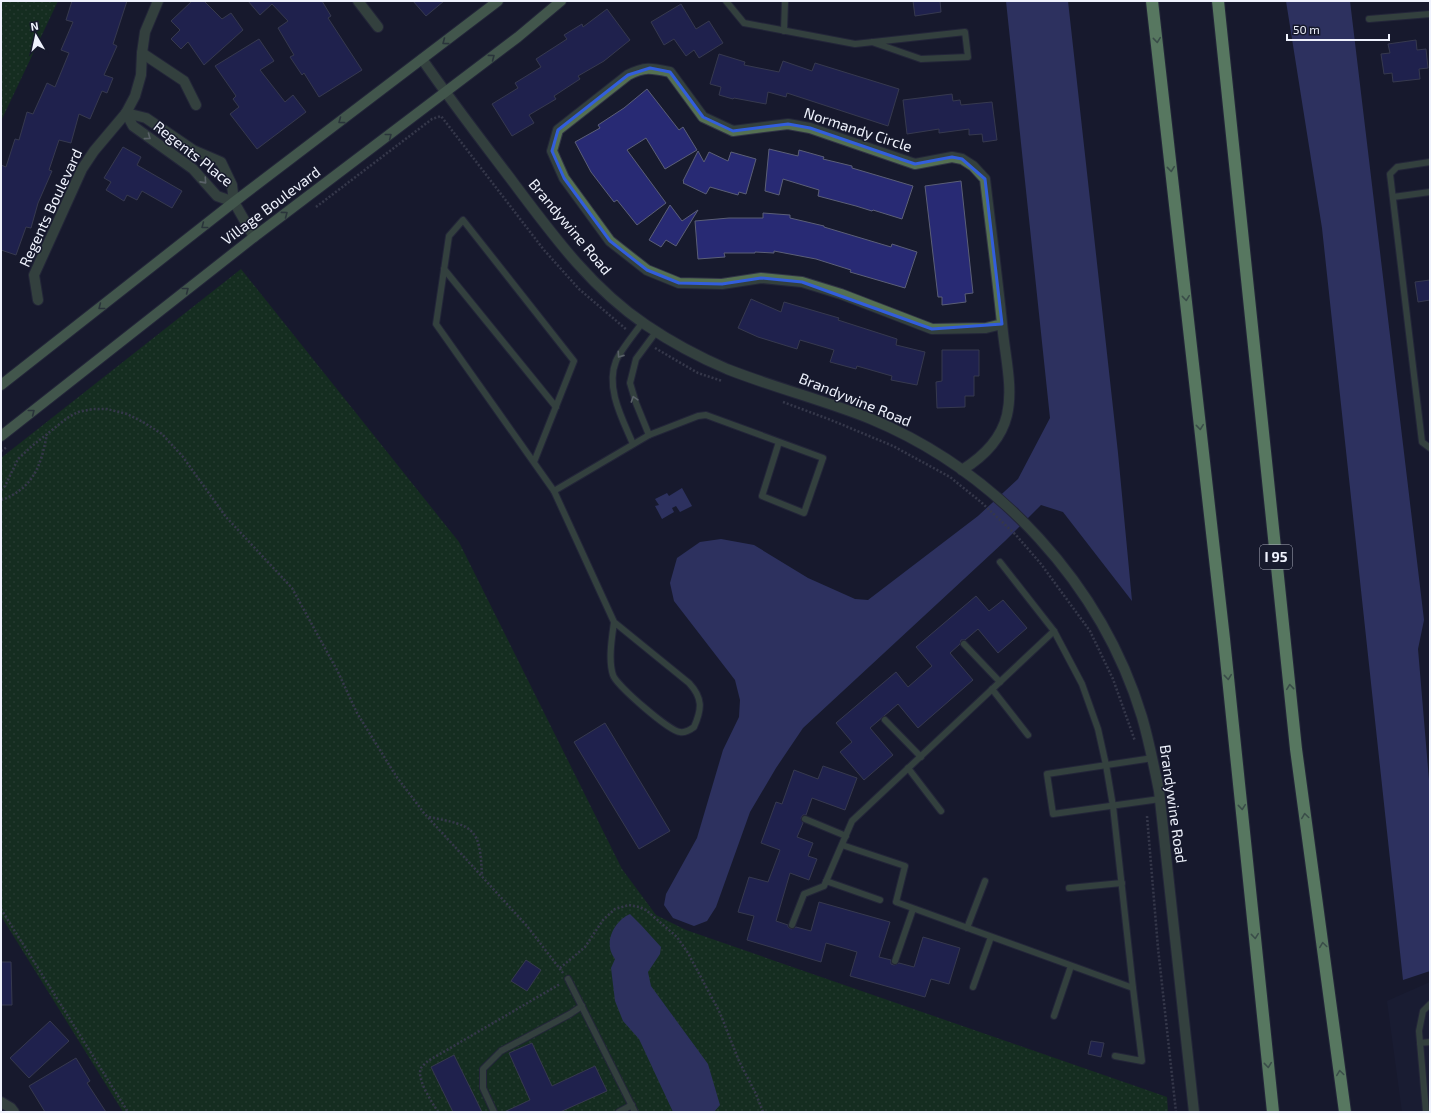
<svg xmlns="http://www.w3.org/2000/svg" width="1431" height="1113" font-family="'Exo 2',sans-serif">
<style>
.built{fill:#1c1f39}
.grass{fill:url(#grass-dots)}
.water{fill:#474f9b}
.building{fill:#282a74;stroke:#5b5f77}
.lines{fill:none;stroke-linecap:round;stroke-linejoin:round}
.lane-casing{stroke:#313446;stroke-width:8}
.street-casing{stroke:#313446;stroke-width:12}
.secondary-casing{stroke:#313446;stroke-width:12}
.highway-casing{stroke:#313446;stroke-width:14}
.path{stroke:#595c6d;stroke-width:2.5;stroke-dasharray:2 2;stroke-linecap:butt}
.lane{stroke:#557052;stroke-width:6}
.street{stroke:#557052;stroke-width:10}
.secondary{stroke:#75a071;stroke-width:10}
.highway{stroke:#a4e99d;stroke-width:12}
.oneway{stroke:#658c6b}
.oneway2{stroke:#41564c}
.oneway3{stroke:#aab8b0}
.marked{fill:none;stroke:#325edc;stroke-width:3;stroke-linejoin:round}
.labels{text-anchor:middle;stroke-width:3;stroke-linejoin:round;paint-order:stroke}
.shield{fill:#171a2d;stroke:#aeb1bf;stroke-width:1}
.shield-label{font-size:14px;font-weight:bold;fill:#eff2fd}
.street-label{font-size:15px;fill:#eff2fd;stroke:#171a2d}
</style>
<defs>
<pattern id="grass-dots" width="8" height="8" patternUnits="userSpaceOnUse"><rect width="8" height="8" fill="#124510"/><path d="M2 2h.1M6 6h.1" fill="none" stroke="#356034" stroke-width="1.8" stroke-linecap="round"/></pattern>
</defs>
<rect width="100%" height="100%" fill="#171a2d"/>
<polygon class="built" points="1430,982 1430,1112 1402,1112 1387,1001"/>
<g class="grass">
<polygon points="1,1 58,1 1,121"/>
<polygon points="241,269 459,542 622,869 656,915 686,930 1167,1097 1168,1112 123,1112 1,916 1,458"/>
</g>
<g class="water">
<polygon points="1006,1 1068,1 1118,453 1132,601 1063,512 1041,505 1005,541 803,728 776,768 750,812 716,907 707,921 694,926 673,918 664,905 666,894 697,838 723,750 739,717 740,700 735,680 674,601 670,583 677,558 700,542 721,539 754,545 808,578 855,599 868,600 978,516 1018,479 1050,418"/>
<polygon points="1286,1 1350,1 1424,620 1418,649 1430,792 1430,971 1403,980 1322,228"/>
<polygon points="682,488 692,506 680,512 676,506 672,508 674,512 662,519 655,506 659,505 655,499 667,493 669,496"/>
<path d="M630 914 641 925 661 947 660 954 648 972 651 986 708 1064 720 1105 714 1112H673L639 1039 623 1021 615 1001 611 968 615 959C613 956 610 951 610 947 608 934 618 919 630 914Z"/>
</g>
<g class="building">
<polygon points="72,1 127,1 113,44 117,46 104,75 113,78 107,93 102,91 90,119 79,114 71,143 59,140 49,170 52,171 38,203 31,228 26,227 16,255 1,250 1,165 6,167 15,139 19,140 27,112 33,114 47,83 55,87 69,53 61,50 73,22 66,20"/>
<polygon points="192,1 204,1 222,19 231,13 243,30 204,65 188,42 181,49 171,39 180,30 171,21"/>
<polygon points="248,1 322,1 331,16 328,18 362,70 319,97 304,73 302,75 290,57 294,55 278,28 288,21 272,4 260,15"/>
<polygon points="413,1 444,1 426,16"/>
<polygon points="913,1 940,1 941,12 915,16"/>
<polygon points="681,4 696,29 709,21 723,43 699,58 694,50 686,56 674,39 664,45 651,22"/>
<polygon points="607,9 630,40 604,61 578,76 580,79 554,96 556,99 529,115 534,123 512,136 492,104 518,88 515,83 541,67 536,59 567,39 564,35 582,24 583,27"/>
<polygon points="259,39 274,61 260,70 285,102 293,95 306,112 257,149 230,114 239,107 233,99 236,96 215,66"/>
<polygon points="1416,40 1417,50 1426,49 1428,68 1419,69 1420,79 1393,82 1392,73 1384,74 1381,54 1390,53 1388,44"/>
<polygon points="719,54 745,62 744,65 779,72 783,61 812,71 815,63 899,89 888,126 787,93 786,97 768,92 766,104 734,98 733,99 719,95 721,87 710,84"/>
<polygon points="647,89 679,130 683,127 697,150 665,169 646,138 627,150 666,203 637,225 617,200 614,202 591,172 575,142 600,128 598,125 624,108"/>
<polygon points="952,94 953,101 960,100 961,105 992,102 997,140 983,142 982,134 969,135 969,129 939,133 939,129 907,134 903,100"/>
<polygon points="123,147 141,157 137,165 182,191 172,208 142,191 137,200 127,195 124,201 106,190 111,182 104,178"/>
<polygon points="769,149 798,156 799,150 824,157 823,159 852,166 852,168 913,186 902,219 873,210 872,211 856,206 818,196 819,190 783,179 779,195 765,191"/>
<polygon points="698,151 704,162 709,152 728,161 731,152 756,159 746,194 739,192 738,195 710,187 706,194 683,183 684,182 683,181"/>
<polygon points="961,181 973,293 965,294 966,302 942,305 942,297 938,297 925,186"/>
<polygon points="670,205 682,221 698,210 676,246 666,240 661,247 649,240"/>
<polygon points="763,213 790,215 790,218 824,226 824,227 891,247 892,244 917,252 905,288 850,272 851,270 816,259 774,251 774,253 755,252 755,253 724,253 725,257 698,259 695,221 729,218 763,218"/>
<polygon points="1430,280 1430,300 1418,302 1415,282"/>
<polygon points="751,299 781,312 784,302 839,318 838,320 897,339 896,345 925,352 917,385 891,380 892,376 857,366 856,369 830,362 834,350 800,340 797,349 758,337 738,328"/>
<polygon points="942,350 979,350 979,376 974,376 974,396 965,396 965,407 937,408 936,382 942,381"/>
<polygon points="976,596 989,611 1003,600 1027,628 998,653 978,629 965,640 961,640 960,644 950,653 973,680 918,728 898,704 870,728 893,755 864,780 840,752 852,742 836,723 896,672 908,687 932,666 916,647"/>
<polygon points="605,723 670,831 639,849 574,742"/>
<polygon points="823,766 857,778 845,810 812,798 806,815 803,815 801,818 803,823 797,837 813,843 808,856 817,859 809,880 790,873 776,921 788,925 788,927 791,929 796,927 811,931 819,902 890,922 879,957 891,960 891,964 894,965 899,963 914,967 923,937 960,948 949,984 931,979 925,997 850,976 857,952 826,943 821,962 747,940 754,916 738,912 749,877 768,882 780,850 761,843 776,802 782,804 794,770 818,779"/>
<polygon points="526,960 541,970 527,991 511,981"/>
<polygon points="1,962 11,962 12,1005 1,1005"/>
<polygon points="50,1021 69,1041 29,1078 10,1058"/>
<polygon points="1091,1041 1104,1043 1101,1057 1088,1054"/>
<polygon points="532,1043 552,1086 595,1066 607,1091 560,1112 504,1112 530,1100 509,1053"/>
<polygon points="454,1055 482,1112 453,1112 431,1067"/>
<polygon points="76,1058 90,1081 87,1083 106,1112 45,1112 29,1086"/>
</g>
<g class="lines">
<defs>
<g id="lane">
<polyline points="726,1 744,23 855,44 965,32 968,57 921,59 872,42"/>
<polyline points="1369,19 1430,14"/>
<polyline points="784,31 785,1"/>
<polyline points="1430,162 1397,167 1390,174 1422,442 1430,448"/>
<polyline points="1393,197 1430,192"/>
<polyline points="444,269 556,407"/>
<polyline points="649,435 636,403 630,383 636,359 656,332"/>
<path d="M633 444C623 420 605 388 616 361 620 351 635 333 642 323"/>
<polyline points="534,462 574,361 463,220 449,236 436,324 554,491"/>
<path d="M614 622C612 637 608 660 613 675 616 685 669 731 680 732 685 733 690 730 694 727 702 709 703 698 689 683L614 622 554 491 649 435 698 416 706 415 823 458 804 513 762 496 779 442"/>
<polyline points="964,644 1000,682"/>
<polyline points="992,689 1028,735"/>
<polyline points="885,720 921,757"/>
<polyline points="1153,758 1047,774 1053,814 1160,799"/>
<polyline points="908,768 941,811"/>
<polyline points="805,819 846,836"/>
<polyline points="842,845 905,866 896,902 1133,988 1113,806 1106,765 1098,729 1082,684 1054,631 1000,562"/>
<polyline points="826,881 880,900"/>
<polyline points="1069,888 1122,883"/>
<polyline points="792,925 804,894 824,886 852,821 1054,631"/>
<polyline points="967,928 985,881"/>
<polyline points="895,961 913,909"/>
<polyline points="568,979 635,1112"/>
<polyline points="973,987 991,937"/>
<polyline points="1054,1016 1071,966"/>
<polyline points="1420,1043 1430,1042"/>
<polyline points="1115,1056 1142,1061 1133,988"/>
<polyline points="494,1112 483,1088 483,1069 501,1051 570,1014 582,1006"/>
<polyline points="619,1112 632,1105"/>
<polyline points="1426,1112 1419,1031 1423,1011 1430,1004"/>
</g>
<g id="street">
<polyline points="358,1 378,27"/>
<polyline points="142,53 184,81 196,105"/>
<path d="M422 59C451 101 482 141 513 182 552 234 591 288 646 325 671 342 699 357 727 369 775 388 824 400 871 419 998 472 1102 585 1142 717 1149 741 1154 766 1159 791L1194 1112"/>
<polyline points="126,113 146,118 193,150 221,162 232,185 234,202 254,237"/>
<polyline points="126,113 133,126 193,169 217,196 234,202"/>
<polyline points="38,300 34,275 82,169 94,151 126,113 135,96 141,75 142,53 145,32 158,1"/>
<path d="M962 470C983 457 1001 440 1007 415 1013 389 1006 360 1003 333 998 282 991 230 985 179L973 166 962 159 952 157 915 164 810 128 788 124 733 131 703 117 670 72C652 68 645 66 628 75L558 130 552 151 564 178 610 241 647 270 679 283 722 284 761 278 802 282 841 294 932 329 986 328 1002 324"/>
<polyline points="1,1102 11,1108 14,1112"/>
</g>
<g id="secondary">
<polyline points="1,385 234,202 498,1"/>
<polyline points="1,436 254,237 518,37 561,1"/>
</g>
<g id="highway">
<polyline points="1152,1 1224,639 1273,1112"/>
<polyline points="1218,1 1296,749 1345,1112"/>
</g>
</defs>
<use href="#lane" class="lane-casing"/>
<use href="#street" class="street-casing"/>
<use href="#secondary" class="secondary-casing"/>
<use href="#highway" class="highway-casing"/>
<g class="path">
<polyline points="316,207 432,119 441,116 544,250 579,289 627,330"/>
<polyline points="655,348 698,373 722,381"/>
<polyline points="783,402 831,420 893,446 950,477 982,503 1016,535 1041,564 1090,631 1113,679 1135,741"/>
<polyline points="1,451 7,447"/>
<polyline points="1,490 5,486 18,459 32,446 67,418 78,412 93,409 107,409 127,414 143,422 162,434 183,457 226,517 292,588 338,672 357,713 396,776 424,813 527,926 563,973"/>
<path d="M1 500C33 489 41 466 47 434"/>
<polyline points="1147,816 1158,948 1176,1112"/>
<path d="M429 817C475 826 480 828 482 876"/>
<polyline points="1,909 128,1112"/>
<polyline points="560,968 585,947 603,920 615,909 629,905 639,907 646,910 677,937 688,953 720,1013 739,1061 756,1094 763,1112"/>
<path d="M438 1112C432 1102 416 1079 421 1068 423 1065 426 1063 428 1061L560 984"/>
</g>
<use href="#lane" class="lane"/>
<use href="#street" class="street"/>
<use href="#secondary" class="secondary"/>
<use href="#highway" class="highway"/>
</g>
<defs><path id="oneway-chevron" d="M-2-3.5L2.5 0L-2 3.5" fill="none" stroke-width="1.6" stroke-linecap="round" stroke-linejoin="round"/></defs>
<g class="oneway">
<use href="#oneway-chevron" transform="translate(1157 40) rotate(84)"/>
<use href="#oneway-chevron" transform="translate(1171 169) rotate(84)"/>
<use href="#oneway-chevron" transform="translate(1186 298) rotate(84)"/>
<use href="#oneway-chevron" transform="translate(1200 427) rotate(84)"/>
<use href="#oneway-chevron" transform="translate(1228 677) rotate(84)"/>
<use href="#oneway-chevron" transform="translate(1290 687) rotate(-96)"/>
<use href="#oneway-chevron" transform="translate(1242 807) rotate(84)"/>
<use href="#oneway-chevron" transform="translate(1305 816) rotate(-98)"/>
<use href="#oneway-chevron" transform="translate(1255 936) rotate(84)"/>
<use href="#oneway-chevron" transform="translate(1323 945) rotate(-98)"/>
<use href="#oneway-chevron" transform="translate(1268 1065) rotate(84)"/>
<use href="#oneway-chevron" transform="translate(1340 1073) rotate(-98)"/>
</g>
<g class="oneway2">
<use href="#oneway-chevron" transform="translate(445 42) rotate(143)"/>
<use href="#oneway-chevron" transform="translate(492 57) rotate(-37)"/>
<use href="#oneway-chevron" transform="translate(341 121) rotate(143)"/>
<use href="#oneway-chevron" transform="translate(389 136) rotate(-38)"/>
<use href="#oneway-chevron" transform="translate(285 214) rotate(-37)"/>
<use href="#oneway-chevron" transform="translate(204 226) rotate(142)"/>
<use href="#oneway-chevron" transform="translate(186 290) rotate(-38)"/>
<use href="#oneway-chevron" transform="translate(101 307) rotate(142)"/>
<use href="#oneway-chevron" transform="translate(32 412) rotate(-38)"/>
</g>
<g class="oneway3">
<use href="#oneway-chevron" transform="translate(148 137) rotate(36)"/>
<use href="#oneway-chevron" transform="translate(204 181) rotate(48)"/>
<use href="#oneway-chevron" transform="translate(620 355) rotate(125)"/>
<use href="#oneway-chevron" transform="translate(634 399) rotate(-108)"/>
</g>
<path d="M0 0H1431V1113H0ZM650 68 670 72 703 117 733 131 788 124 810 128 915 164 952 157 962 159 985 179 1002 324 932 329 802 282 761 278 722 284 679 283 647 270 610 241 564 178 552 151 558 130 628 75Z" fill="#171a2d" fill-opacity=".55" fill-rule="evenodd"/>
<path class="marked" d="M650 68 670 72 703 117 733 131 788 124 810 128 915 164 952 157 962 159 985 179 1002 324 932 329 802 282 761 278 722 284 679 283 647 270 610 241 564 178 552 151 558 130 628 75Z"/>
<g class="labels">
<rect class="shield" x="1260" y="545" width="32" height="24" rx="3"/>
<g class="shield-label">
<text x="1276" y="562">I 95</text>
</g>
<g class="street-label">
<text transform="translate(858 130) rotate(18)" y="5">Normandy Circle</text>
<text transform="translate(193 154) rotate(38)" y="5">Regents Place</text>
<text transform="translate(271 206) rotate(-37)" y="5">Village Boulevard</text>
<text transform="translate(51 208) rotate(-65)" y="5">Regents Boulevard</text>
<text transform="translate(570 227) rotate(50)" y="5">Brandywine Road</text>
<text transform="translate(855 400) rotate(22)" y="5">Brandywine Road</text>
<text transform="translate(1173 804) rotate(82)" y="5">Brandywine Road</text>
</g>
</g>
<rect width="1431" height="1113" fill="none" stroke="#eff2fd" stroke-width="4"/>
<g transform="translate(36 36) rotate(351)" stroke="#171a2d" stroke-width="3" paint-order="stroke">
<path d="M0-3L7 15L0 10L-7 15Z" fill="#eff2fd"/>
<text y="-6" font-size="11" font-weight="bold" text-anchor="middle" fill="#eff2fd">N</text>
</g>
<path d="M1287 34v6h102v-6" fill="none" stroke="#eff2fd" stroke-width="2"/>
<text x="1293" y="34" font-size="12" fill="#eff2fd" stroke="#171a2d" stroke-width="3" paint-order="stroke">50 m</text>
</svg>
